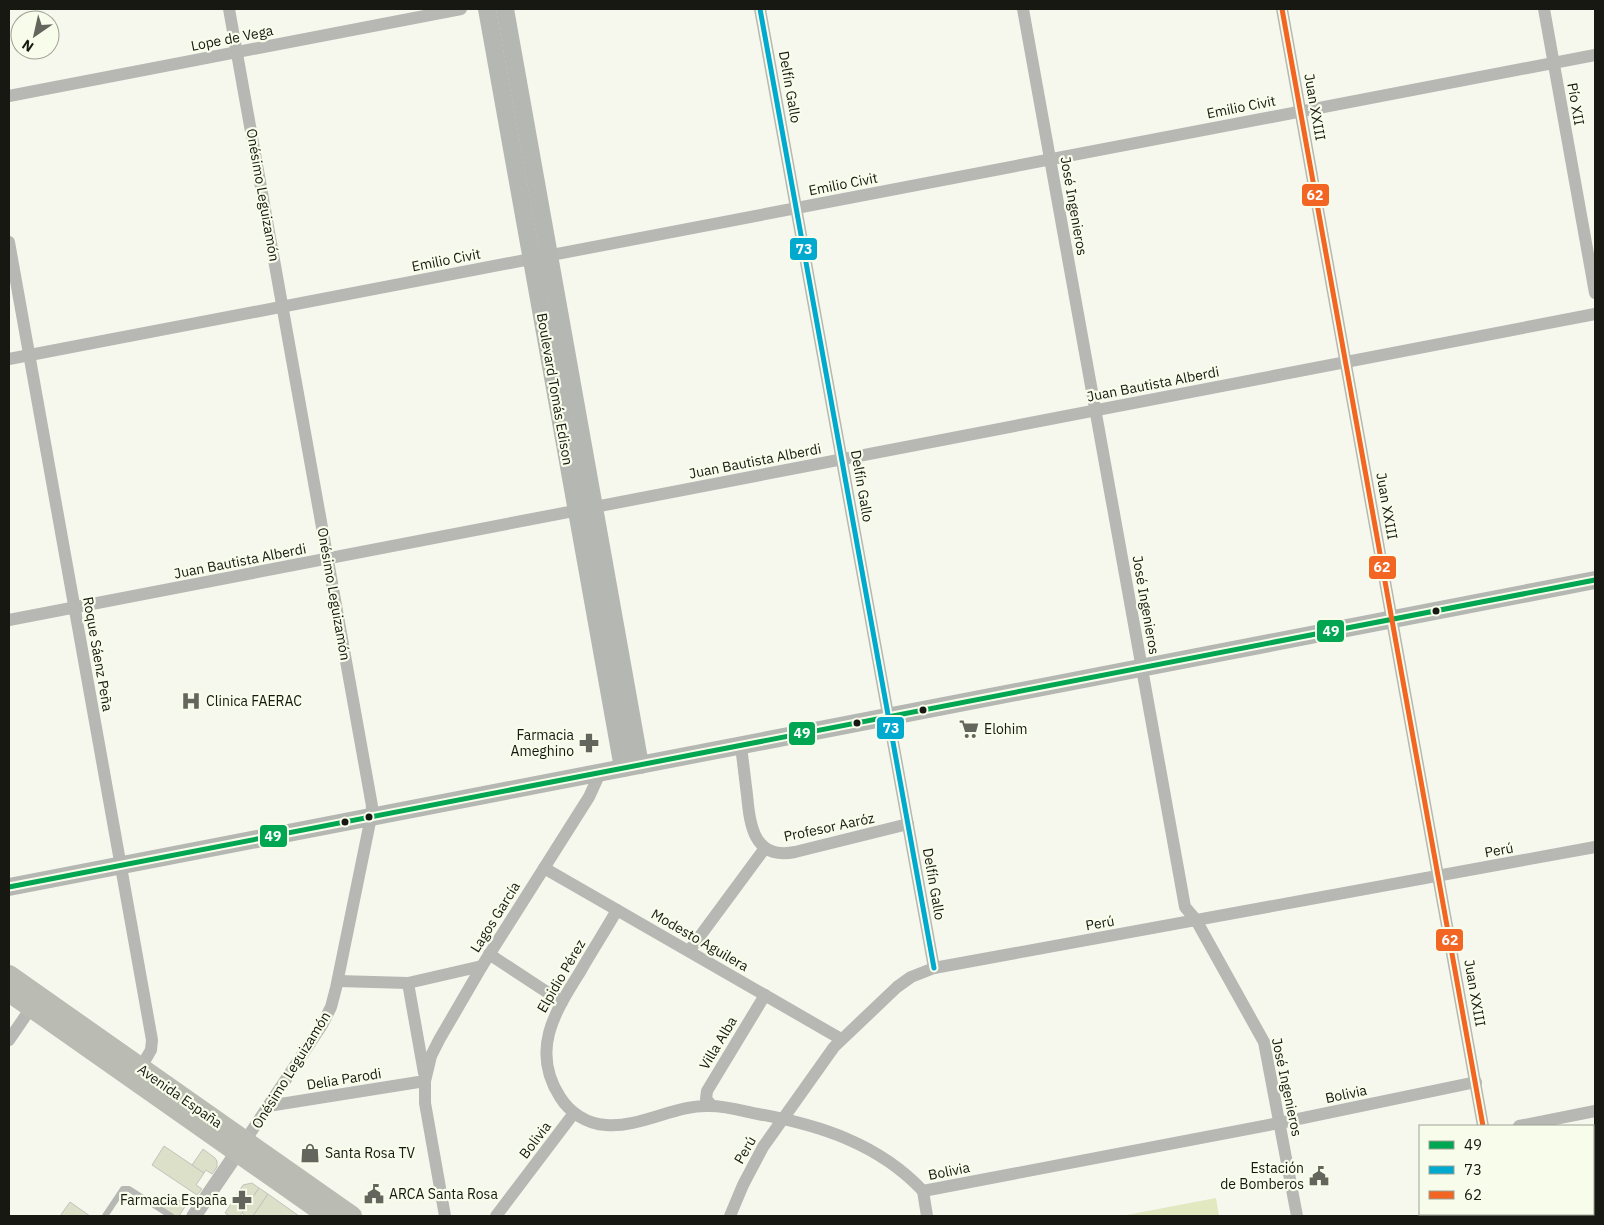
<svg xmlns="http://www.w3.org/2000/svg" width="1604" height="1225" font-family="'IBM Plex Sans',sans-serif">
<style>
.green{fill:#e2e9c1}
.building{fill:#dce0c9;stroke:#c2c3bc}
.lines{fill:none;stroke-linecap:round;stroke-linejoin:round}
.service{stroke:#b7b7b3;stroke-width:6}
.minor{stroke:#b7b7b3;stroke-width:12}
.tertiary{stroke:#b7b7b3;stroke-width:15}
.secondary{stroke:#b5b7b2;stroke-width:18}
.primary{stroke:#babbb3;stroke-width:20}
.bus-1-casing{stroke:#f8fcea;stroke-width:9}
.bus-2-casing{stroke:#f8fcea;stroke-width:9}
.bus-3-casing{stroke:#f8fcea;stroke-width:9}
.bus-1{stroke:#00a651;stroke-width:5}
.bus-2{stroke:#00a9ce;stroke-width:5}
.bus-3{stroke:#f26522;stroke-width:5}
.bus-dot{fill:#161811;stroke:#f8fcea;stroke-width:2}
.labels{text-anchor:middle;stroke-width:4.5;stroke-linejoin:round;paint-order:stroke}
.street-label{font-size:14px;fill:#161811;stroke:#f8fcea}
.poi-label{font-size:14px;fill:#161811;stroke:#f8fcea;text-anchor:start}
.line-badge{stroke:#f8fcea;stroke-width:2}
.badge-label{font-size:14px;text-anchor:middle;font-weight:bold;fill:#fff}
</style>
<rect width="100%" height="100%" fill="#f6f8ee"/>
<polygon class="green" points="1216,1198 1219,1216 1121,1216"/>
<g class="building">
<polygon points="164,1146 204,1173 196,1185 202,1189 197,1195 152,1165"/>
<polygon points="203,1149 215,1158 217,1161 217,1167 212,1174 206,1170 204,1173 192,1165"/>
<polygon points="252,1183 259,1188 240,1216 230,1216 225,1213 243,1185"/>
<polygon points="259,1188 268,1194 253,1216 246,1216 242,1213"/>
<polygon points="170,1194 186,1205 179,1216 175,1216 161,1207"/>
<polygon points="268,1194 299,1216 253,1216"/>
<polygon points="70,1202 90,1216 60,1216"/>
</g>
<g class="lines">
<polyline class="service" points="105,1216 123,1189 129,1189 171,1216"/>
<g class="minor">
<polyline points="229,9 372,806 371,817 336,988 331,1007 322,1025 245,1141"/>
<polyline points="760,9 934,968"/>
<polyline points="1023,9 1185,907 1196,920 1264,1042 1297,1216"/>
<polyline points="1282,9 1483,1126"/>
<polyline points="1544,9 1595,293"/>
<polyline points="9,96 461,9"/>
<polyline points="9,242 152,1040 151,1050 141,1067"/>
<polyline points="9,359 1595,55"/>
<polyline points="9,620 1595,314"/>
<path d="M741 746C743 762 745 779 747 795 750 826 754 860 795 852L908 824"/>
<polyline points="544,868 841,1039"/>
<path d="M617 910C605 931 592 951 580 972 555 1012 530 1050 560 1097 570 1113 587 1124 606 1125 640 1128 677 1104 710 1106 726 1106 743 1111 758 1114 820 1125 879 1144 923 1191"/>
<polyline points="689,951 765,848"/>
<polyline points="489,954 562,1002"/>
<polyline points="338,981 408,983 482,966"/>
<polyline points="408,983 424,1073"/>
<polyline points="9,1040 35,1002"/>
<polyline points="268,1106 425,1081"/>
<polyline points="712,1106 706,1099 707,1091 765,995"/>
<polyline points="1519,1126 1595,1111"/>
<polyline points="923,1191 1279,1123 1476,1082"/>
<polyline points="923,1191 927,1216"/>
<polyline points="1499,1214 1500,1216"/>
<polyline points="445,1216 425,1103 425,1081 431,1056 439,1040 482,966 589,797 600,773"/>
<polyline points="496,1216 574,1113"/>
<polyline points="730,1216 743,1185 763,1147 834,1047 897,987 911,977 934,968 1595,847"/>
</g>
<polyline class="tertiary" points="194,1216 243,1144"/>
<g class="secondary">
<polyline points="487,9 623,768"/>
<polyline points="505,9 640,765"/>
<polyline points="9,887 1595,580"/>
</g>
<g class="primary">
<polyline points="9,975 352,1216"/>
<polyline points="9,992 328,1216"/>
</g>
<defs>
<polyline id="bus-1" points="9,887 1595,580"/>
<polyline id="bus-2" points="760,9 934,968"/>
<polyline id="bus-3" points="1282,9 1483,1126"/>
</defs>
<use href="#bus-1" class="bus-1-casing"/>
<use href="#bus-2" class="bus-2-casing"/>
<use href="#bus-3" class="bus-3-casing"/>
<use href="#bus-1" class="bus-1"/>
<use href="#bus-2" class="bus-2"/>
<use href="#bus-3" class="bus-3"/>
</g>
<defs>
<symbol id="hospital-bare" viewBox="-9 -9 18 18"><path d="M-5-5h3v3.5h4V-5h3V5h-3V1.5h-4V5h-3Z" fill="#64665e" stroke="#f8fcea" stroke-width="2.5" paint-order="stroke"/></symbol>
<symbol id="supermarket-bare" viewBox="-9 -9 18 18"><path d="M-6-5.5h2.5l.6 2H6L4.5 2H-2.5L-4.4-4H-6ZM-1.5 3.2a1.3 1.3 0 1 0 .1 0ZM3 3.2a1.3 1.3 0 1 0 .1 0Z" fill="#64665e" stroke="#f8fcea" stroke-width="2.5" paint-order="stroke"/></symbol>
<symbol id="pharmacy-bare" viewBox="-9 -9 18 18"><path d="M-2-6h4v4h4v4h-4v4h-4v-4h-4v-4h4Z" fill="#64665e" stroke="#f8fcea" stroke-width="2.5" paint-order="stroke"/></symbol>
<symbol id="shop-bare" viewBox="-9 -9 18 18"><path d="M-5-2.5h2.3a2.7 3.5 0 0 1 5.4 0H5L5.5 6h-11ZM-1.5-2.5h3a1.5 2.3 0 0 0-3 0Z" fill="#64665e" stroke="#f8fcea" stroke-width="2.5" paint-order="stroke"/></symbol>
<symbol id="civic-bare" viewBox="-9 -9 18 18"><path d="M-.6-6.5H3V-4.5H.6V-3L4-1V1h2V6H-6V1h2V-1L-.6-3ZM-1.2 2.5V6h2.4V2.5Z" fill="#64665e" stroke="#f8fcea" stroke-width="2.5" paint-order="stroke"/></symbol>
</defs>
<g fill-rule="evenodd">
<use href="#hospital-bare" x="177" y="687" width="28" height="28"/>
<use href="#supermarket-bare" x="955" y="715" width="28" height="28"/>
<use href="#pharmacy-bare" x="575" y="729" width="28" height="28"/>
<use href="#shop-bare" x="296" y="1139" width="28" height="28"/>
<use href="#civic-bare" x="1305" y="1162" width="28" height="28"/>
<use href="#civic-bare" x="360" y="1180" width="28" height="28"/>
<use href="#pharmacy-bare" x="228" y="1186" width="28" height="28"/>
</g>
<g class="bus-dot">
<circle cx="1436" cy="611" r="4.5"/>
<circle cx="923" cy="710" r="4.5"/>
<circle cx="857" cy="723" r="4.5"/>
<circle cx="369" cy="817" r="4.5"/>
<circle cx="345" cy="822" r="4.5"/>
</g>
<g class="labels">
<g class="street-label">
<text transform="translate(232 38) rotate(-11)" y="5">Lope de Vega</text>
<text transform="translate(790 87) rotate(80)" y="5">Delfín Gallo</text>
<text transform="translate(1576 104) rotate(80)" y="5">Pío XII</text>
<text transform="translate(1241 107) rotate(-11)" y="5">Emilio Civit</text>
<text transform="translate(1315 107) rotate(80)" y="5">Juan XXIII</text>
<text transform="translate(843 184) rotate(-11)" y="5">Emilio Civit</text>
<text transform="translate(263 195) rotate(80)" y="5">Onésimo Leguizamón</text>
<text transform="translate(1074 206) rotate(80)" y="5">José Ingenieros</text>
<text transform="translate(446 260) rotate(-11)" y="5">Emilio Civit</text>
<text transform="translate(1153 384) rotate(-11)" y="5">Juan Bautista Alberdi</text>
<text transform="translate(555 389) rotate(80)" y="5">Boulevard Tomás Edison</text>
<text transform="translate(755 461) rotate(-11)" y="5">Juan Bautista Alberdi</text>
<text transform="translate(862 486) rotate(80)" y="5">Delfín Gallo</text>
<text transform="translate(1387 506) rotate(80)" y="5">Juan XXIII</text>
<text transform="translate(240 561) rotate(-11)" y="5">Juan Bautista Alberdi</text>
<text transform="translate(334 594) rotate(80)" y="5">Onésimo Leguizamón</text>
<text transform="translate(1146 605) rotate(80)" y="5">José Ingenieros</text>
<text transform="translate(98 654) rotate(80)" y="5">Roque Sáenz Peña</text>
<text transform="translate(829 827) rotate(-12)" y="5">Profesor Aaróz</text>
<text transform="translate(1499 850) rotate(-10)" y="5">Perú</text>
<text transform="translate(934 884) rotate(80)" y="5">Delfín Gallo</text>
<text transform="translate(495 917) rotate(-58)" y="5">Lagos García</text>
<text transform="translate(1100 923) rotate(-10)" y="5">Perú</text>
<text transform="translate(700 940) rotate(30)" y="5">Modesto Aguilera</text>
<text transform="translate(561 976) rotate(-60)" y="5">Elpidio Pérez</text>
<text transform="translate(1475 993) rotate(80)" y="5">Juan XXIII</text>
<text transform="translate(718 1043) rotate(-59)" y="5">Villa Alba</text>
<text transform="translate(291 1070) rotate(-58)" y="5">Onésimo Leguizamón</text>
<text transform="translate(344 1079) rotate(-9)" y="5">Delia Parodi</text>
<text transform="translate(1287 1087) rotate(78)" y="5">José Ingenieros</text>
<text transform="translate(1346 1094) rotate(-12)" y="5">Bolivia</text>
<text transform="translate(180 1096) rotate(35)" y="5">Avenida España</text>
<text transform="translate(535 1140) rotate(-53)" y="5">Bolivia</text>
<text transform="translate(745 1150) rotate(-60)" y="5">Perú</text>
<text transform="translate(949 1171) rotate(-11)" y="5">Bolivia</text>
</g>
<g class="poi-label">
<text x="206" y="706">Clinica FAERAC</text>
<text x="984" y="734">Elohim</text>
<text x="574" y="740" text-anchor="end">Farmacia<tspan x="574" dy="16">Ameghino</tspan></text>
<text x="325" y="1158">Santa Rosa TV</text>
<text x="1304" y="1173" text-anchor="end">Estación<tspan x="1304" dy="16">de Bomberos</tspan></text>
<text x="389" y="1199">ARCA Santa Rosa</text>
<text x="227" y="1205" text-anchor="end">Farmacia España</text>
</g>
</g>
<g class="line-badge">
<rect x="1301" y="183" width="29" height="24" rx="5" fill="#f26522"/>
<rect x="789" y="237" width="29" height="24" rx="5" fill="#00a9ce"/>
<rect x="1368" y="555" width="29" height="25" rx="5" fill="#f26522"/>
<rect x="1316" y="619" width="29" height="24" rx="5" fill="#00a651"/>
<rect x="876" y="716" width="29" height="24" rx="5" fill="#00a9ce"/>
<rect x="788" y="721" width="28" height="25" rx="5" fill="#00a651"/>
<rect x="259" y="824" width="29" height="24" rx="5" fill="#00a651"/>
<rect x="1435" y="928" width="29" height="24" rx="5" fill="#f26522"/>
</g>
<g class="badge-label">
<text x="1315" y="200">62</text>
<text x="804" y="254">73</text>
<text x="1382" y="572">62</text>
<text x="1331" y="636">49</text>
<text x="891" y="733">73</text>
<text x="802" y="738">49</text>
<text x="273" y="841">49</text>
<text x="1450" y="945">62</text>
</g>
<rect width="1604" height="1225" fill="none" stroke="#161811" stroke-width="20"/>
<rect x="1419" y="1125" width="175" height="90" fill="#f8fcea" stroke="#9ea193"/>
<rect x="1429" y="1141" width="25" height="8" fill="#00a651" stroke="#9ea193"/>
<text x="1464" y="1150" font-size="15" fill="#161811">49</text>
<rect x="1429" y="1166" width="25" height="8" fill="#00a9ce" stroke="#9ea193"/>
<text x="1464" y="1175" font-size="15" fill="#161811">73</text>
<rect x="1429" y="1191" width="25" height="8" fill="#f26522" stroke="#9ea193"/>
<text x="1464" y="1200" font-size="15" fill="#161811">62</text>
<g transform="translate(35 35) rotate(214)"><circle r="24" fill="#f8fcea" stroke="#9ea193"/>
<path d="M0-4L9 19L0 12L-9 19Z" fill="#64665e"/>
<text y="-8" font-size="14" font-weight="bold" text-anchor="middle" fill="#161811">N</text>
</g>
</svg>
